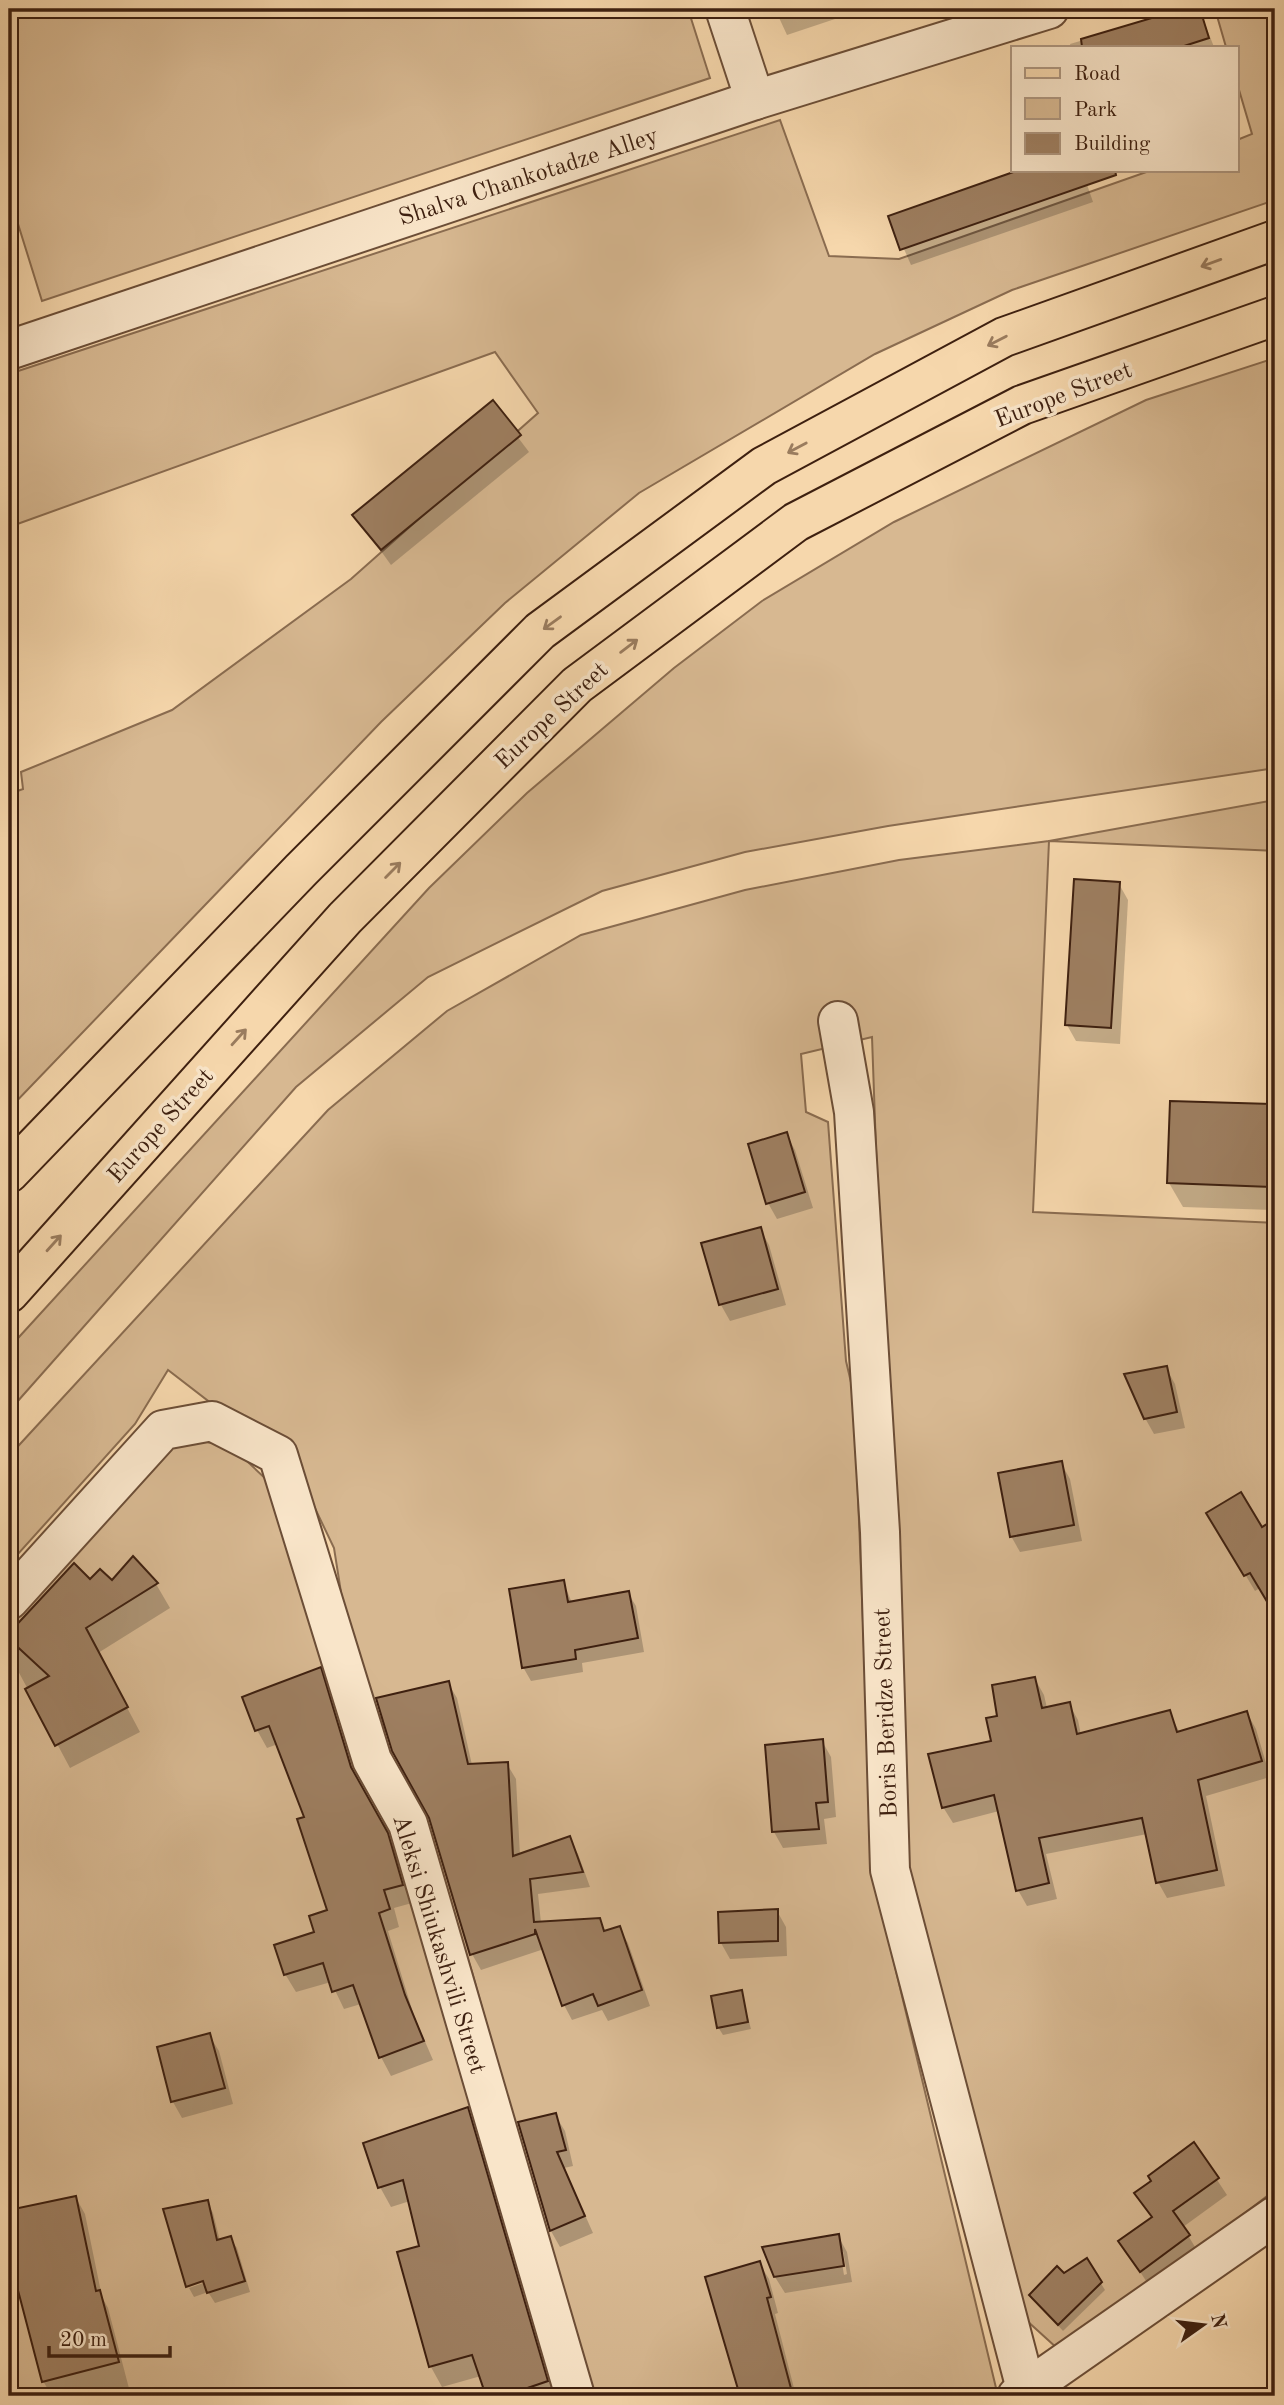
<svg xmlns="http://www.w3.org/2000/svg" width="1284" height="2405" font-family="'Old Standard TT',serif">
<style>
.green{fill:#d7b891;stroke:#8a6c50;stroke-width:2}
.shadow{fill:#0003;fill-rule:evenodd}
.building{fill:#9e7f61;stroke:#3e2010;stroke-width:2}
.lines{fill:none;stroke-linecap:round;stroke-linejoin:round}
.minor-casing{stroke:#6c4e37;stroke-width:42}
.major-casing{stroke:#3e2010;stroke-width:42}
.minor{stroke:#f9e5c9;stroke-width:38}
.major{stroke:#f6d7ac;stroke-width:38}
.oneway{stroke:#9a7c5e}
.labels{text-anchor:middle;stroke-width:7;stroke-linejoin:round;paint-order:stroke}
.street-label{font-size:24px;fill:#3e2010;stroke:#f9e5c9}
</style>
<rect width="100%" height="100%" fill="#f6d7ac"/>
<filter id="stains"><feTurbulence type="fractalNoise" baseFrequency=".00286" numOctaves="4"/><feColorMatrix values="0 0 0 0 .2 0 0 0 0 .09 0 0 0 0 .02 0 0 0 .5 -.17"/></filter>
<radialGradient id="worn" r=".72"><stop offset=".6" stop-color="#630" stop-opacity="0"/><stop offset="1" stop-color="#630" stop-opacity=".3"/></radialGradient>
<g class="green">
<polygon points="47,9 688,9 710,78 42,301 9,195 9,21"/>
<polygon points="1215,9 1275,9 1275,200 1012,290 875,354 639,493 505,603 381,722 9,1109 9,794 23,789 21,772 172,710 351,579 538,413 495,352 9,527 9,374 780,120 829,256 899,259 1152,170 1237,170 1237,140 1252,134 1237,83 1237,47 1226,47"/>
<polygon points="1275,358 1275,768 888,826 745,852 602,891 428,977 296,1087 9,1411 9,1348 429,888 527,793 674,668 762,601 894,522 1146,400"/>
<polygon points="1275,800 1275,851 1049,841 1033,1212 1275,1223 1275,2190 1090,2332 1058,2349 1015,2310 902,1877 872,1037 801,1054 806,1112 828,1122 846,1361 854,1395 873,1875 997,2392 991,2396 591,2396 472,1972 415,1793 402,1770 349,1643 334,1548 290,1456 269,1428 220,1410 168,1370 135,1424 9,1564 9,1456 328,1110 447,1011 581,935 745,890 899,860 1049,841"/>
<polygon points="177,1436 232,1447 268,1481 472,2081 565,2396 9,2396 9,1621"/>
</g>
<g class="shadow">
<polygon points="9,9 40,9 9,18"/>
<polygon points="775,9 851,9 837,14 838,18 787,35"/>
<polygon points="1188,9 1199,9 1214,47 1071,47 1070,44"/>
<polygon points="1024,170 1082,170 1093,202 911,265 890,217"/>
<polygon points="492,403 529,452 391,565 355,515"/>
<polygon points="1119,884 1128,900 1120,1044 1076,1041 1067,1025"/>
<polygon points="1172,1102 1275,1106 1275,1210 1183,1207 1169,1183"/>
<polygon points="786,1134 795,1150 813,1208 777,1219 768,1203"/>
<polygon points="760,1229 769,1245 786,1305 730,1321 721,1305"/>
<polygon points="1166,1368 1175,1384 1185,1428 1154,1434 1145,1418"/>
<polygon points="1061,1463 1070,1479 1082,1541 1020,1552 1011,1536"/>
<polygon points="1209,1514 1261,1529 1275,1521 1275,1611 1260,1588 1255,1591"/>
<polygon points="133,1559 156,1584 170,1608 98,1653 140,1732 70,1768 9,1654 9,1637 74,1566 90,1581 112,1582"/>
<polygon points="563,1581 572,1603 628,1593 636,1606 644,1652 582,1663 583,1672 531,1681 523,1667"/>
<polygon points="320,1669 330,1688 361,1787 397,1853 412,1903 394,1908 399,1927 388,1931 414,2016 433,2060 391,2076 381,2057 361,2004 344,2009 331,1982 296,1992 285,1974 329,1911 306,1818 278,1744 267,1748 257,1730"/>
<polygon points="1035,1679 1044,1695 1047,1708 1069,1704 1078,1720 1081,1735 1169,1712 1180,1733 1247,1713 1256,1729 1270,1777 1206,1796 1225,1886 1167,1898 1158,1882 1147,1834 1046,1854 1057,1899 1027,1906 1018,1890 999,1811 953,1823 943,1807 993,1743 999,1717"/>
<polygon points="448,1683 457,1698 472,1765 507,1764 516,1779 520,1856 569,1838 578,1854 590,1887 538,1894 541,1923 599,1920 606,1932 619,1928 628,1943 650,2006 608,2021 602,2010 572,2020 564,2005 544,1949 481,1970 472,1954"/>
<polygon points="822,1741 831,1757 836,1817 824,1819 827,1844 783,1848 774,1832 767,1746"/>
<polygon points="777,1911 786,1927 787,1956 730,1959 721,1943"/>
<polygon points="741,1992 751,2029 723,2035 718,2027"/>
<polygon points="209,2035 219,2051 233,2104 182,2118 173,2102 159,2048"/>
<polygon points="467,2109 479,2129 557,2396 488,2396 481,2376 442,2387 431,2367 399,2254 421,2247 410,2201 391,2207 380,2187"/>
<polygon points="555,2115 565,2131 573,2166 564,2168 593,2233 560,2247 551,2231 520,2123"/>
<polygon points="1194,2145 1227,2195 1183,2227 1198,2252 1150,2287 1120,2241 1152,2218 1136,2193"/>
<polygon points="76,2198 85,2214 102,2297 108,2308 131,2396 52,2396 43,2381 9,2248 9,2212"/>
<polygon points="207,2202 213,2213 220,2241 230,2238 237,2248 250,2292 215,2303 208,2292 194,2297 189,2288 212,2280"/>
<path d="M838 2236 847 2252 852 2282 785 2293 775 2277ZM840 2251H843L847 2274 844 2275Z"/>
<polygon points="1087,2261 1105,2290 1063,2331 1031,2295"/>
<polygon points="759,2263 769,2279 778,2313 775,2314 796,2396 742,2396 707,2278"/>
</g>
<g class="building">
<polygon points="1182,9 1200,9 1209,38 1181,47 1082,47 1081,39"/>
<polygon points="1019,170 1115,170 1116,175 900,250 888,216"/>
<polygon points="493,400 521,435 381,550 352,515"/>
<polygon points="1074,879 1120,882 1111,1028 1065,1025"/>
<polygon points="1170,1101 1275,1104 1275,1187 1167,1183"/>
<polygon points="787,1132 805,1192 766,1204 748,1144"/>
<polygon points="761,1227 778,1289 719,1305 701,1243"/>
<polygon points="1167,1366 1177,1412 1144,1419 1124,1374"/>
<polygon points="1062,1461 1074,1525 1010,1537 998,1473"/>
<polygon points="1241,1492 1262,1527 1275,1519 1275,1615 1250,1573 1244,1576 1206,1513"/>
<polygon points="133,1556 158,1583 86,1628 128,1707 55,1746 25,1689 49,1676 9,1639 9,1633 74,1563 90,1579 100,1569 112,1580"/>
<polygon points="564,1580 568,1602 629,1591 638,1638 575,1650 576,1659 522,1668 509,1589"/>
<polygon points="321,1667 351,1767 388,1833 403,1885 384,1890 390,1909 379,1913 405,1995 424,2041 379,2058 353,1985 332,1992 323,1963 284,1975 274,1945 314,1932 309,1916 327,1910 297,1819 304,1817 269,1726 255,1731 242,1697"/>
<polygon points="1035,1677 1042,1708 1070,1702 1077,1734 1170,1710 1177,1732 1247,1711 1262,1761 1198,1780 1217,1870 1156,1883 1142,1818 1039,1838 1049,1883 1016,1891 994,1795 942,1808 928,1754 991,1741 986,1718 997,1716 992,1685"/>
<polygon points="449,1681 468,1764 508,1762 513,1856 570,1836 583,1872 530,1879 534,1922 600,1918 604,1931 620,1926 642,1990 598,2006 593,1994 562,2006 535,1929 535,1934 470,1955 429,1818 392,1751 376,1698"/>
<polygon points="823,1739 828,1802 816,1803 819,1829 772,1832 765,1745"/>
<polygon points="778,1909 778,1941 719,1943 718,1912"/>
<polygon points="742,1990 748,2022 717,2028 711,1996"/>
<polygon points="210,2033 225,2088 171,2102 157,2047"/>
<polygon points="468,2107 548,2381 504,2396 486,2396 472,2355 429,2367 397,2252 419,2246 403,2180 378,2188 363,2143"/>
<polygon points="556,2113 566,2150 557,2152 585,2216 550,2231 518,2122"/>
<polygon points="1194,2142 1219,2178 1173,2211 1190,2235 1140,2272 1118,2241 1152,2217 1134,2193 1151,2181 1148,2176"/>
<polygon points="76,2196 96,2291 100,2290 119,2362 42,2382 9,2256 9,2210"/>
<polygon points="208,2200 217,2240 231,2236 245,2281 207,2293 203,2281 186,2287 163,2209"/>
<polygon points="839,2234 844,2266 774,2277 762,2247"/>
<polygon points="1087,2258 1102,2282 1058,2325 1029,2295 1057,2266 1064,2273"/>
<polygon points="760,2261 771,2297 767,2298 793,2396 740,2396 705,2277"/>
</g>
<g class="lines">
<defs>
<g id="minor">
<polyline points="725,9 755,100"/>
<polyline points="9,350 755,100 1049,9"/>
<polyline points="838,1021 854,1112 880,1532 890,1870 1026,2389"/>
<polyline points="9,1600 163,1430 212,1421 278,1455 372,1760 408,1824 575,2396"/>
<polyline points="1017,2396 1275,2216"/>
</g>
<g id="major">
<polyline points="9,1173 301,870 540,631 764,466 1004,337 1275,240"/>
<polyline points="9,1293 345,918 577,685 796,522 1022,405 1275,316"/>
</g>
</defs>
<use href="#minor" class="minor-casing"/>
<use href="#major" class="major-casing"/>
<use href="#minor" class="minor"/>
<use href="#major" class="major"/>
</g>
<defs><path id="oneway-shaft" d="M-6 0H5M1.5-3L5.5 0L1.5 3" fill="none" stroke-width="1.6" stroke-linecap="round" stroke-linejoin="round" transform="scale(1.75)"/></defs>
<g class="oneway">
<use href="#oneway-shaft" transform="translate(1211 263) rotate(160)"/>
<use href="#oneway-shaft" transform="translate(997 341) rotate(153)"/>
<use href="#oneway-shaft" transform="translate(797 448) rotate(152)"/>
<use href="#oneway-shaft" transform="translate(552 623) rotate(144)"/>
<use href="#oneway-shaft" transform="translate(629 646) rotate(-37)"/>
<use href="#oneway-shaft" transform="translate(393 870) rotate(-45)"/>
<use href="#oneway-shaft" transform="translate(239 1037) rotate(-48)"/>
<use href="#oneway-shaft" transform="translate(54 1243) rotate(-48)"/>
</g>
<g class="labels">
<g class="street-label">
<text transform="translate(528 176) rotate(-18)" y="8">Shalva Chankotadze Alley</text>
<text transform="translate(1063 394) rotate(-21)" y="8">Europe Street</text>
<text transform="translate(551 715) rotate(-43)" y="8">Europe Street</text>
<text transform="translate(160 1125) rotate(-48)" y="8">Europe Street</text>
<text transform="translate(885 1713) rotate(-92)" y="8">Boris Beridze Street</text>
<text transform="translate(440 1944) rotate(73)" y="8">Aleksi Shiukashvili Street</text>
</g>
</g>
<rect width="1284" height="2405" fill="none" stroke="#f6d7ac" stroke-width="35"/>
<rect x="10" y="10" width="1263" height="2384" fill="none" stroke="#3e2010" stroke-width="3.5"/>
<rect x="18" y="18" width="1249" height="2370" fill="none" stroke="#3e2010" stroke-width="2"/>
<rect x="1011" y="46" width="228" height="126" fill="#f9e5c9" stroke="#ae967f" stroke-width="2"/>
<rect x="1025" y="68" width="35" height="10" fill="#f6d7ac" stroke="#ae967f" stroke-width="2"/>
<text x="1074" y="80" font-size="21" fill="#3e2010">Road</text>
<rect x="1025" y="98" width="35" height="21" fill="#d7b891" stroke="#ae967f" stroke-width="2"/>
<text x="1074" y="116" font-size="21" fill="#3e2010">Park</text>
<rect x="1025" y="133" width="35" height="21" fill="#9e7f61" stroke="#ae967f" stroke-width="2"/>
<text x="1074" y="150" font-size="21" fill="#3e2010">Building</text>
<g transform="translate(1203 2325) rotate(76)" stroke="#f9e5c9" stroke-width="5" paint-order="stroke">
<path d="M0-5L12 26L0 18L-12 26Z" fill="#3e2010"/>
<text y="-10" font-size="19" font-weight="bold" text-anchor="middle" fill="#3e2010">N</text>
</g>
<path d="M49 2346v10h121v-10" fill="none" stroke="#3e2010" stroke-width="3.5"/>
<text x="60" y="2346" font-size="21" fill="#3e2010" stroke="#f9e5c9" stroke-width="5" paint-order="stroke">20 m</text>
<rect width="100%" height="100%" filter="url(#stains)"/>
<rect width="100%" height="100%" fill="url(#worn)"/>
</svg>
